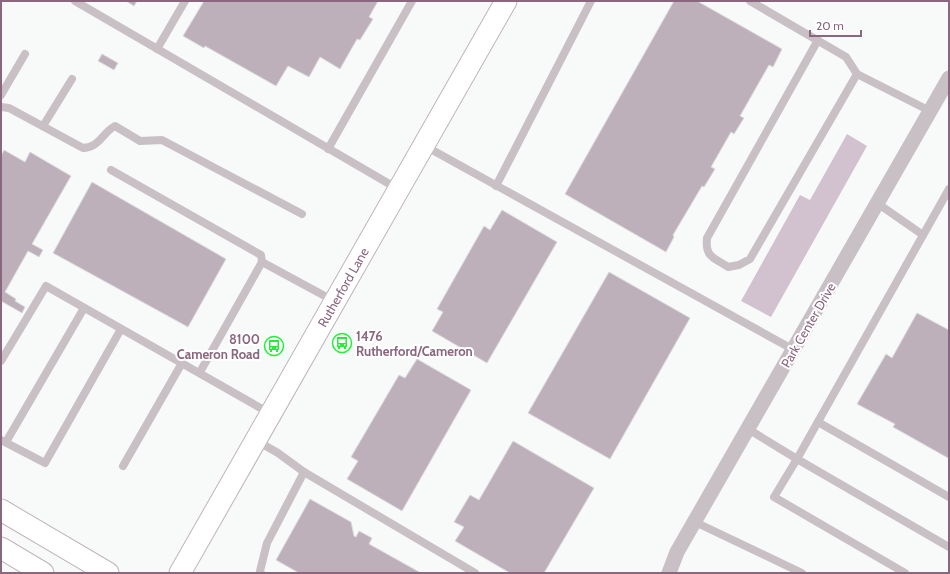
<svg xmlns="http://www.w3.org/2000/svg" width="950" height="574" font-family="Cabin,sans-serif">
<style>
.water{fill:#d2c2d0}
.building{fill:#beb0bb;stroke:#d9dcdb}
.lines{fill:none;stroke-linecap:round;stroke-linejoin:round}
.secondary-casing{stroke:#c0b4bc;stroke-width:23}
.lane{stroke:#c9c0c6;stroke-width:8}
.street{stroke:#c9c0c6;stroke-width:15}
.secondary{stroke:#fff;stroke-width:21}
.labels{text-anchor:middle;stroke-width:4;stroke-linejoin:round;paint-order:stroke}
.street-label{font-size:13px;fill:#8a677f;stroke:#fff}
.poi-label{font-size:13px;font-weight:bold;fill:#8a677f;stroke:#fff;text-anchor:start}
</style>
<rect width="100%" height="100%" fill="#f7faf9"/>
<polygon class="water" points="847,134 867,146 771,317 741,301 800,195 810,200"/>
<g class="building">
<polygon points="126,1 137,1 134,6"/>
<polygon points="204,1 378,1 369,17 373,19 360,40 357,39 340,69 320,57 309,77 288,66 276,86 205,46 204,48 183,36"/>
<polygon points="674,1 697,1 782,49 773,67 769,65 740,116 744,118 734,134 731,132 711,167 715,169 704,187 702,186 673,235 674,237 666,252 565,194"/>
<polygon points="102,54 118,63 114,70 98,61"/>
<polygon points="4,150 25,162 30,152 71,176 32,244 43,250 39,257 28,251 5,292 16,299 15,301 25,307 22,313 1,301 1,156"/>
<polygon points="92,182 226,259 188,327 53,253"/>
<polygon points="502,210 557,242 487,363 432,331 443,312 437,309 484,226 490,230"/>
<polygon points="609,272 690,318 610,459 528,413"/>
<polygon points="917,313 949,330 949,456 948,458 893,427 895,424 857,404 886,354 892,358"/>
<polygon points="417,359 471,390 402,511 347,479 358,461 351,457 399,375 405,378"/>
<polygon points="513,441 594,488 544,573 510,573 455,541 464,527 454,522 470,495 479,500"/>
<polygon points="310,499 351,522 354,536 356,537 359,531 372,538 369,544 421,573 299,573 276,560"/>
</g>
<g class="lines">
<defs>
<g id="secondary">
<polyline points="1,510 108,573"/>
<polyline points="1,548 43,573"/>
<path id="s1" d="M180 573 506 1"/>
</g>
</defs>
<use href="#secondary" class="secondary-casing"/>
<g class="lane">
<polyline points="75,1 398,189"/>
<polyline points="750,1 846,57 857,74 930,111"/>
<path d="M818 40 707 238C705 257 713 257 728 267L739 265 750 259 857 74"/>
<polyline points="157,49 185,1"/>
<polyline points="1,95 25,54"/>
<path d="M1 107 9 108 83 148C99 148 103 132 115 126L140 141 162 140 302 214"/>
<polyline points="43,126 72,79"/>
<polyline points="425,146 794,350"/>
<polyline points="328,149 412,1"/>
<polyline points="111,170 261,255 262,262"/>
<polyline points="496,186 591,1"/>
<polyline points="949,189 797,459 949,547"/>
<polyline points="877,203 923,235"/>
<polyline points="1,361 46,286 271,414"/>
<polyline points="200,372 262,262 334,301"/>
<polyline points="818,422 949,497"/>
<polyline points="748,429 797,459 774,497 905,573"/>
<polyline points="1,440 45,463 121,329"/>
<polyline points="257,441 278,453 304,472 475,573"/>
<polyline points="6,442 84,308"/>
<polyline points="123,466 182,363"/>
<polyline points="695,522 802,573"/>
<polyline points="261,573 260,571 267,543 304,472"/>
</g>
<polyline class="street" points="669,573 677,552 949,78"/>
<use href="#secondary" class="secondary"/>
</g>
<defs>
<symbol id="bus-ring" viewBox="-11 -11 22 22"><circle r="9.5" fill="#fff" stroke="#23ee39" stroke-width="1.5"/><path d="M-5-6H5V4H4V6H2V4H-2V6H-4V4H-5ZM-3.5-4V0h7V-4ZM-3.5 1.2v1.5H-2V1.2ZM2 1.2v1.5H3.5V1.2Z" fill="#23ee39"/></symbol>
</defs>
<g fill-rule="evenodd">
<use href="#bus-ring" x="331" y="332" width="22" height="22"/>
<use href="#bus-ring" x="263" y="335" width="22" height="22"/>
</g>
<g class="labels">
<g class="street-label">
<text dy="5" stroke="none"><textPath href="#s1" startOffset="329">Rutherford Lane</textPath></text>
<text transform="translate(808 325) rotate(-60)" y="5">Park Center Drive</text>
</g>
<g class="poi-label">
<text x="356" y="341">1476<tspan x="356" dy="15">Rutherford/Cameron</tspan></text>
<text x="260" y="344" text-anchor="end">8100<tspan x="260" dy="15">Cameron Road</tspan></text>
</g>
</g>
<rect width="950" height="574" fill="none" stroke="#8a677f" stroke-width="4"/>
<path d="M810 30v6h51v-6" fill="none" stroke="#8a677f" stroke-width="2"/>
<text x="816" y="30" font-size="12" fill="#8a677f" stroke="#ffffff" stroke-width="3" paint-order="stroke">20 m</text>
</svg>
